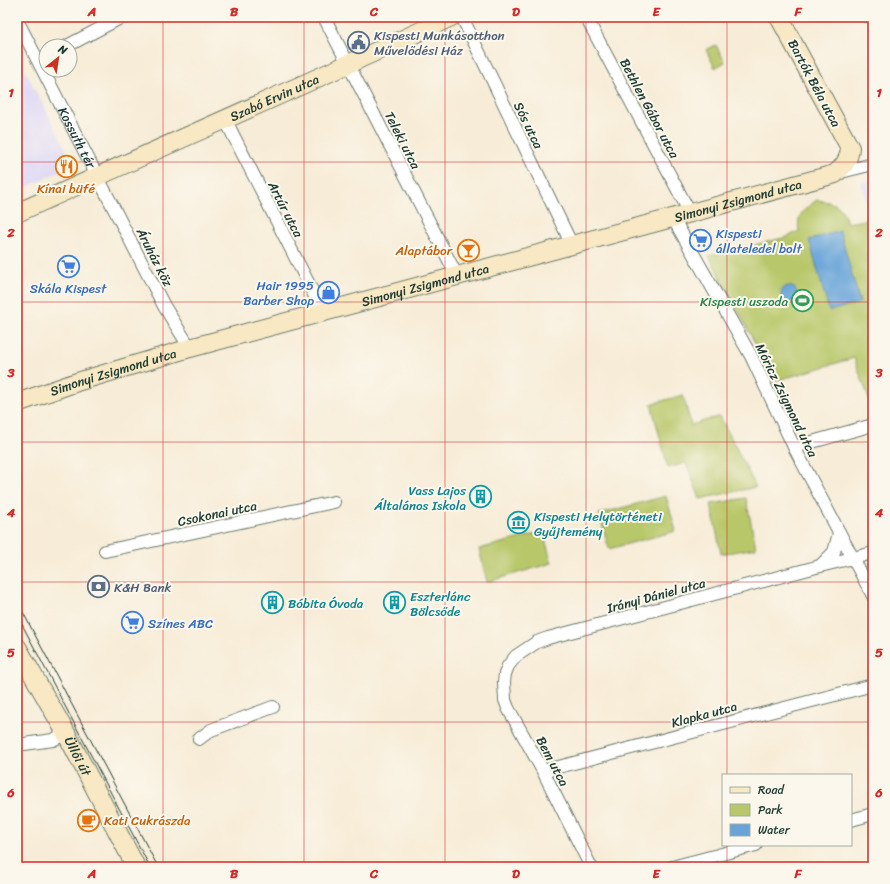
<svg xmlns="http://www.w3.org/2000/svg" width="890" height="884" font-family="Sriracha,sans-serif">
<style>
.built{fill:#dbd6f7}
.green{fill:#b8c769;stroke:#6c824e}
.water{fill:#69a4d9;stroke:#447086}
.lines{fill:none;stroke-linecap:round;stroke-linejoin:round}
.street-casing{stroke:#6b7a6d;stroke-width:14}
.secondary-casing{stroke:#6b7a6d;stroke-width:20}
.street{stroke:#fff;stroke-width:12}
.secondary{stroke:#f8e8c3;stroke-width:18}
.tram{stroke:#1f3d34;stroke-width:1}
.grid{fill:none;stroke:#d62828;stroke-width:1;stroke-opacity:0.55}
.labels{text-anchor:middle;stroke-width:4;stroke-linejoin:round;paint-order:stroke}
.service-label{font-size:13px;fill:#4e5e75;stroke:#fbf7ec;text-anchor:start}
.street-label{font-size:13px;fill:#1f3d34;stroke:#fbf7ec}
.food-label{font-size:13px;fill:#c56008;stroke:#fbf7ec}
.shop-label{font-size:13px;fill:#366cbe;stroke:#fbf7ec;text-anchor:start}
.leisure-label{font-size:13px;fill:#27864d;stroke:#fbf7ec;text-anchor:end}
.culture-label{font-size:13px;fill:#0d838f;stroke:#fbf7ec;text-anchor:start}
.neatline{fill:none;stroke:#d62828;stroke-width:1.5}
.grid-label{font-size:13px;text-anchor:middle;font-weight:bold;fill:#d62828}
</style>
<rect width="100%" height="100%" fill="#fbf7ec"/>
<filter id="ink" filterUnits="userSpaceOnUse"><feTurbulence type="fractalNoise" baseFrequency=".025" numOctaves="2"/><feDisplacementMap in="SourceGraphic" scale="8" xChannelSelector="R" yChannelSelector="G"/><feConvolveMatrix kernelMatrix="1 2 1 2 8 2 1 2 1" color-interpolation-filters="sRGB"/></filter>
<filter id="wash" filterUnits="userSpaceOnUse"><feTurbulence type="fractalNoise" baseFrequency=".012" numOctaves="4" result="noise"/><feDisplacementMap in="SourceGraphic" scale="16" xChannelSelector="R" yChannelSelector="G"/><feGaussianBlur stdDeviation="0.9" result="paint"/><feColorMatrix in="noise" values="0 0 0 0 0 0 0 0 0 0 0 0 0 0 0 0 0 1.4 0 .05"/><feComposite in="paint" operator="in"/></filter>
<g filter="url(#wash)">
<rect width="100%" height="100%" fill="#f7ecd7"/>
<g class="built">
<polygon points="17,55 74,164 17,192"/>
<polygon points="873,179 873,226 861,183"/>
</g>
<g class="green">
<polygon points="716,45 725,62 715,68 706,50"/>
<path d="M817 200C835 203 842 204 847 223L871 219 873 226V410L854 358 772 382 757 347 709 256 787 237 799 231C796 215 804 209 817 200Z"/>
<polygon points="683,395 691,425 720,416 756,487 700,499 686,463 668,468 651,404"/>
<polygon points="666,496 676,531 609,549 599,514"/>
<polygon points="746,498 756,548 721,554 711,504"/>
<polygon points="543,532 552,563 487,582 479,549"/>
</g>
<g class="water">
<polygon points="840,231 860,303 829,311 809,240"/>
<circle cx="789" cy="294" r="8"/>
</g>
</g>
<g filter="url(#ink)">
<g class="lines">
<defs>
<g id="street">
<polyline points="324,17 457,276"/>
<polyline points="462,17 572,245"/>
<polyline points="586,17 690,213"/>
<path id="s1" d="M17 20 164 306 190 348"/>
<polyline points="67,46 122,17"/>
<polyline points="225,119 323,312"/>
<polyline points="837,173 873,164"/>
<polyline points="673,218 751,356 794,447 873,596"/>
<polyline points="794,447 873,425"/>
<polyline points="105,551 334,502"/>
<polyline points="820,566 834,552 839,533"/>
<polyline points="199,739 211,730 273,707"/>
<polyline points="17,745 53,740 66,733"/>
<polyline points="543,771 873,685"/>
<polyline points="851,820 873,814"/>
<polyline points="591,867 543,771 508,708 505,700 504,682 505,674 508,666 516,656 537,642 548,638 820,566 873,553"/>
<polyline points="672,867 756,845"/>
</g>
<g id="secondary">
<path id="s2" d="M17 213C161 147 307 84 451 17"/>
<path id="s3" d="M17 403 77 382 190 348 835 174C844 166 849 160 850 148L779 17"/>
<path id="s4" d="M17 647 66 733 136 867"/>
</g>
</defs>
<use href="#street" class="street-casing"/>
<use href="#secondary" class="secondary-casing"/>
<use href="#street" class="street"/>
<use href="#secondary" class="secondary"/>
<g class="tram">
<polyline points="17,601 158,867"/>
<polyline points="17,615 150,867"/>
</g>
</g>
</g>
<path class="grid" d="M163 17V867M304 17V867M445 17V867M586 17V867M727 17V775M17 162H873M17 302H873M17 442H873M17 582H873M17 722H873M727 845V867"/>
<defs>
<symbol id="civic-ring" viewBox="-11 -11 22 22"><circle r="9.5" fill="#fbf7ec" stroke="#5c6f8a" stroke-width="1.5"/><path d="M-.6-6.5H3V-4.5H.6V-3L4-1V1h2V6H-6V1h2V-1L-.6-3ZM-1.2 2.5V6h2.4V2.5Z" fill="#5c6f8a"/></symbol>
<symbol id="restaurant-ring" viewBox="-11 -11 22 22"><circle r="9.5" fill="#fbf7ec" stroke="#e8710a" stroke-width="1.5"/><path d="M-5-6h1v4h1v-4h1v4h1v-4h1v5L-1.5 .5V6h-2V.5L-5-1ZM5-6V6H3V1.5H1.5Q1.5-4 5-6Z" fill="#e8710a"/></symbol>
<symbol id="supermarket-ring" viewBox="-11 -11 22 22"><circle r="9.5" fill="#fbf7ec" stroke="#3f7fe0" stroke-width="1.5"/><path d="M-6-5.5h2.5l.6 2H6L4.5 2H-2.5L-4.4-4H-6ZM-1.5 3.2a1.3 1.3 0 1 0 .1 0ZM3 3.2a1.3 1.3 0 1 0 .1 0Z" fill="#3f7fe0"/></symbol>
<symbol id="bar-ring" viewBox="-11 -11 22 22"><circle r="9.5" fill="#fbf7ec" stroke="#e8710a" stroke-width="1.5"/><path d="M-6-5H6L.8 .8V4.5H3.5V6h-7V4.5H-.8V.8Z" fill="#e8710a"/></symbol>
<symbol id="shop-ring" viewBox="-11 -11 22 22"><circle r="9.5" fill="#fbf7ec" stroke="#3f7fe0" stroke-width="1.5"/><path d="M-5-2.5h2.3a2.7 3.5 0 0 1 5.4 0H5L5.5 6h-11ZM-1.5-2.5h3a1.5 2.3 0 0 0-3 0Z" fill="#3f7fe0"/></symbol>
<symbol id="stadium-ring" viewBox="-11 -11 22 22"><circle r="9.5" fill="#fbf7ec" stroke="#2e9e5b" stroke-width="1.5"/><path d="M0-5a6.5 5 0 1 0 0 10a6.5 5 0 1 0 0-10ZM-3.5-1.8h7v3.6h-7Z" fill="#2e9e5b"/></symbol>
<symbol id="building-ring" viewBox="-11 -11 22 22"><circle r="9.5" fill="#fbf7ec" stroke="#0f9aa8" stroke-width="1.5"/><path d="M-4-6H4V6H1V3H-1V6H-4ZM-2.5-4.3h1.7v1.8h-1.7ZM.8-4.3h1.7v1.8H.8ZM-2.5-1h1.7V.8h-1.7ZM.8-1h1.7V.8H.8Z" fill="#0f9aa8"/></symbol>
<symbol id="museum-ring" viewBox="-11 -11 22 22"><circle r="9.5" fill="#fbf7ec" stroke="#0f9aa8" stroke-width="1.5"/><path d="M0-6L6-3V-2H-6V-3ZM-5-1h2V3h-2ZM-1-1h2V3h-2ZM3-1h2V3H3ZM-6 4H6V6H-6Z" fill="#0f9aa8"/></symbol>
<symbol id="bank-ring" viewBox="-11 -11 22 22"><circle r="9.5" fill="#fbf7ec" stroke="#5c6f8a" stroke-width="1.5"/><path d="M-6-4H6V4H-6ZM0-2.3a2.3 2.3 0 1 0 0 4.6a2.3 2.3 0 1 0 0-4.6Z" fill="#5c6f8a"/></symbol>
<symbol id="cafe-ring" viewBox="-11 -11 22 22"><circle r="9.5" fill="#fbf7ec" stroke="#e8710a" stroke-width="1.5"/><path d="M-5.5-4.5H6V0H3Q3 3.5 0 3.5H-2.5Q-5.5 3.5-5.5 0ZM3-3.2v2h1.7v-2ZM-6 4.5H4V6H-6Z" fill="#e8710a"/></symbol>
</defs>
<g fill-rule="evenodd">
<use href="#civic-ring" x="346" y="30" width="25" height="25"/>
<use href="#restaurant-ring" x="54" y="154" width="25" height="25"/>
<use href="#supermarket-ring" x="688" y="228" width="25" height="25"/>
<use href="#bar-ring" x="456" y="238" width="25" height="25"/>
<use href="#supermarket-ring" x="56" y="254" width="25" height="25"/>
<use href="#shop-ring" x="316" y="280" width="25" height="25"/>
<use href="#stadium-ring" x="790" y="288" width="25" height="25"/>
<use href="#building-ring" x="468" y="484" width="25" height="25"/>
<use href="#museum-ring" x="506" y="510" width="25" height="25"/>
<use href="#bank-ring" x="86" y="574" width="25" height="25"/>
<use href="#building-ring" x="260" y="590" width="25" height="25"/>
<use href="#building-ring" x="382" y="590" width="25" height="25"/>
<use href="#supermarket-ring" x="120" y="610" width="25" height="25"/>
<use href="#cafe-ring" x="76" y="808" width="25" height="25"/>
</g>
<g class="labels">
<g class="service-label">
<text x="374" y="40">Kispesti Munkásotthon<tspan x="374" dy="15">Művelődési Ház</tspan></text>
<text x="114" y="592">K&amp;H Bank</text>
</g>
<g class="street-label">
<text transform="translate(815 83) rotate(62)" y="5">Bartók Béla utca</text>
<text dy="5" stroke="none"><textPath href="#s2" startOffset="282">Szabó Ervin utca</textPath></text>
<text transform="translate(650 108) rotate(62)" y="5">Bethlen Gábor utca</text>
<text transform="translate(529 125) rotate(64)" y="5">Sós utca</text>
<text dy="5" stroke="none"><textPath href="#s1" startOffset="132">Kossuth tér</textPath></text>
<text transform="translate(403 140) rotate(63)" y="5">Teleki utca</text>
<text dy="5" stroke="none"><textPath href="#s3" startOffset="749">Simonyi Zsigmond utca</textPath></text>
<text transform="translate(286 209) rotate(63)" y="5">Artúr utca</text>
<text transform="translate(155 257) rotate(63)" y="5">Áruház köz</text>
<text dy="5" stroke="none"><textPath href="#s3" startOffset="425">Simonyi Zsigmond utca</textPath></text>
<text dy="5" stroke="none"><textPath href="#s3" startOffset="101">Simonyi Zsigmond utca</textPath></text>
<text transform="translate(787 400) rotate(64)" y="5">Móricz Zsigmond utca</text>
<text transform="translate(217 513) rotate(-12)" y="5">Csokonai utca</text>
<text transform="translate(656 595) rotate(-15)" y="5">Irányi Dániel utca</text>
<text transform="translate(704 714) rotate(-15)" y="5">Klapka utca</text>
<text dy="5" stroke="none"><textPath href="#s4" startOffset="125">Üllői út</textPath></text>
<text transform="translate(553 761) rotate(62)" y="5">Bem utca</text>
</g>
<g class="food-label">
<text x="66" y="193">Kínai büfé</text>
<text x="452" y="255" text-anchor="end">Alaptábor</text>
<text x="104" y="825" text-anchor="start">Kati Cukrászda</text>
</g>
<g class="shop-label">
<text x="716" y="238">Kispesti<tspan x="716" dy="15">állateledel bolt</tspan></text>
<text x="314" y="290" text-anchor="end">Hair 1995<tspan x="314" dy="15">Barber Shop</tspan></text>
<text x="68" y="293" text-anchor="middle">Skála Kispest</text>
<text x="148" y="628">Színes ABC</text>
</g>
<g class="leisure-label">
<text x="788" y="306">Kispesti uszoda</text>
</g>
<g class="culture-label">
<text x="466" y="495" text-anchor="end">Vass Lajos<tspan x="466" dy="15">Általános Iskola</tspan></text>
<text x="534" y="521">Kispesti Helytörténeti<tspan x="534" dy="15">Gyűjtemény</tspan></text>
<text x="410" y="601">Eszterlánc<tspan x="410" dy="15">Bölcsőde</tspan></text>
<text x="288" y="608">Bóbita Óvoda</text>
</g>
</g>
<rect width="890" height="884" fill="none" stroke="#fbf7ec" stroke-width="44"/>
<rect x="722" y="774" width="130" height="72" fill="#fbf7ec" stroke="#a3ada2"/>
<rect x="730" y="787" width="20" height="6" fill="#f8e8c3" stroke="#a3ada2"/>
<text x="758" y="794" font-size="12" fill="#1f3d34">Road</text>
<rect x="730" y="804" width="20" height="12" fill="#b8c769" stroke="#a3ada2"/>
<text x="758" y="814" font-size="12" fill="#1f3d34">Park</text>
<rect x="730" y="824" width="20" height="12" fill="#69a4d9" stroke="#a3ada2"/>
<text x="758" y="834" font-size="12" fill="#1f3d34">Water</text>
<g transform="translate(58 58) rotate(30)"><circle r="19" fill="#fbf7ec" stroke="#a3ada2"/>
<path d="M0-3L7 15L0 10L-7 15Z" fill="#c8321e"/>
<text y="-6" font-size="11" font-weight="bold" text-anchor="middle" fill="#1f3d34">N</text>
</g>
<rect x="22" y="22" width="846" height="840" class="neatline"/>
<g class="grid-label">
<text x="92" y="16">A</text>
<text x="234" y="16">B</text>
<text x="374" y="16">C</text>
<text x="516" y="16">D</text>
<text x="656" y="16">E</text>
<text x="798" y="16">F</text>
<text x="11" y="97">1</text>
<text x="879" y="97">1</text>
<text x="11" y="237">2</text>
<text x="879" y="237">2</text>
<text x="11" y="377">3</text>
<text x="879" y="377">3</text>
<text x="11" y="517">4</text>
<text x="879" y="517">4</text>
<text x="11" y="657">5</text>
<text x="879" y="657">5</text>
<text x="11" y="797">6</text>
<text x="879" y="797">6</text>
<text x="92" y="878">A</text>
<text x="234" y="878">B</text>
<text x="374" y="878">C</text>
<text x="516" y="878">D</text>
<text x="656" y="878">E</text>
<text x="798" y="878">F</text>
</g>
</svg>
